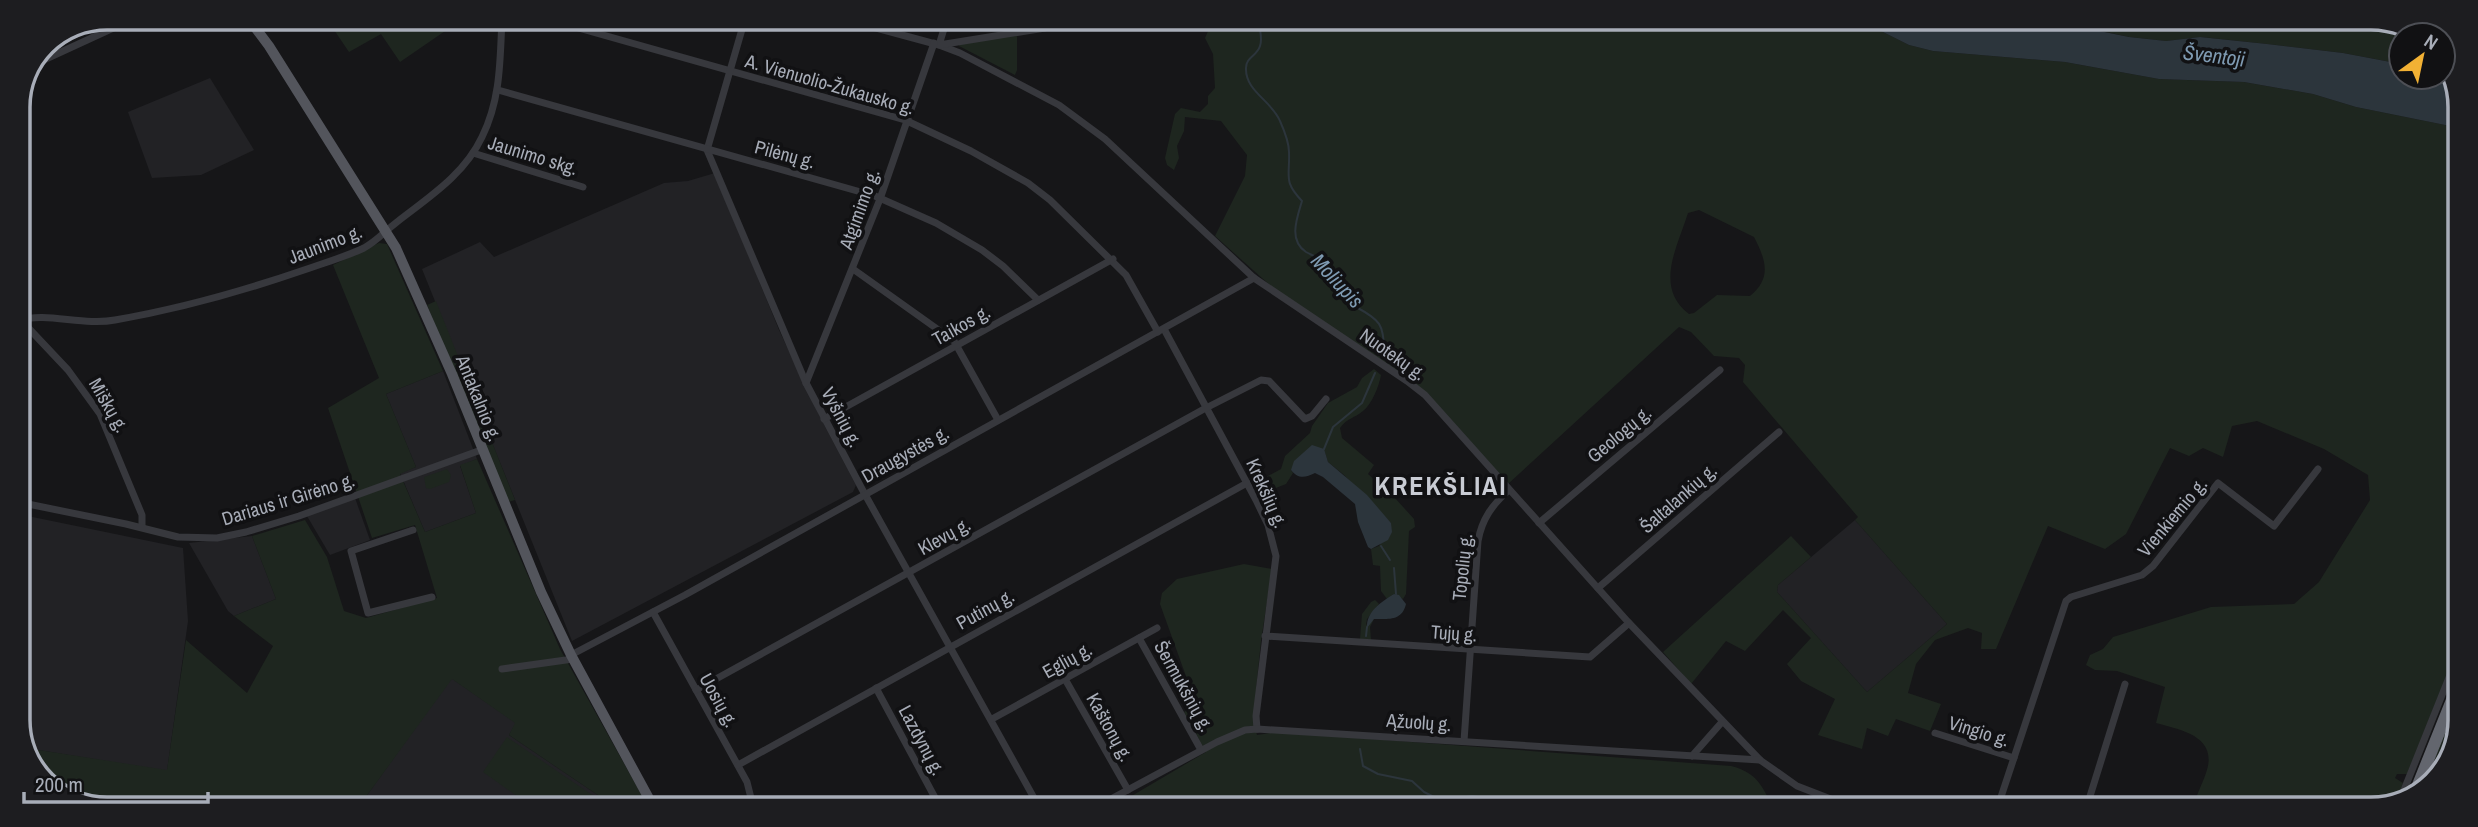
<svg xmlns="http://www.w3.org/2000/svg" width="2478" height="827" font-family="'Archivo Narrow',sans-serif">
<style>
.built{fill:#222225}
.green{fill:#1e261f;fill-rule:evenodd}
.water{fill:#2c353c}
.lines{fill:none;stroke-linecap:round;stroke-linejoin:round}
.stream{stroke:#2c353c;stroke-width:2}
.minor{stroke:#37383d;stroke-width:7}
.primary{stroke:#53555c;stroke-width:10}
.motorway{stroke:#63666e;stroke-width:12}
.labels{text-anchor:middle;stroke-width:7;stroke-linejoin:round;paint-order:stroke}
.street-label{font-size:19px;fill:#a8adb8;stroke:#111113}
.water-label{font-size:21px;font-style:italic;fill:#7f9bb3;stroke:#111113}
.district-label{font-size:26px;font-weight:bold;letter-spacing:2px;fill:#c9ccd4;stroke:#111113}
.rim{fill:none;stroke:#a8adb8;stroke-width:3.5}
</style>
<rect width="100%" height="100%" fill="#161618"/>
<g class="built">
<polygon points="210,78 254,150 201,175 152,178 128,112"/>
<polygon points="715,173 779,330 819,415 856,485 853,492 572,641 422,269 480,242 494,257 664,183 688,181"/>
<polygon points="443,371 477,459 460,466 476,513 425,532 400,473 416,467 386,394"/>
<polygon points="355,498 370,540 330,555 307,516"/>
<polygon points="18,514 183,548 188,621 167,771 26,748 18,727"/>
<polygon points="1855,520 1947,624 1867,692 1777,592 1778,585"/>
<polygon points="252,536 276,599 234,616 228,611 189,543"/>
<polygon points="451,678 516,723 509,735 614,806 360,805"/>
</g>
<g class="green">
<polygon points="326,18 464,18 400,62 381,34 349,52"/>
<path d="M1213 20 1861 21 1909 45 1933 51 2065 62 2159 79 2244 82 2313 94 2356 107 2460 128 2457 650 2407 774H2397L2395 778 2403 783 2396 801 2372 809H2193C2195 797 2202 785 2206 773 2219 736 2181 730 2156 723L2165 687 2117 671 2095 670 2086 665 2090 655 2103 649 2113 637 2211 607 2294 604 2319 582 2370 500 2368 475 2324 449 2257 421 2232 426 2223 457 2203 448 2189 456 2170 448 2126 534 2105 549 2048 526 1996 649H1981L1982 633 1968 628 1935 640 1916 664 1908 693 1941 704 1930 731 1896 719 1888 736 1867 728 1862 749 1818 735 1835 699 1801 681 1787 664 1811 638 1783 610 1745 651 1726 641 1691 684 1663 652 1791 536 1811 557 1778 585 1777 592 1867 692 1947 624 1855 520 1858 517 1743 382 1745 365 1739 358 1714 356 1691 332 1679 327 1508 484 1417 385 1273 288 1215 236 1245 176 1247 155 1221 121 1185 117 1184 131 1177 146 1179 158 1174 170 1167 165 1165 158 1175 114 1181 108 1200 112 1208 104V96L1215 88 1213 54 1205 38ZM1699 210 1754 237C1766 260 1772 278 1750 296L1717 295 1694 313 1689 314C1654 287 1677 248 1688 213Z"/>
<polygon points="2069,21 2400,22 2418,35 2401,35 2401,64 2343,53 2267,44 2201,37 2166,41 2129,37 2070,24"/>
<polygon points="1017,35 1017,70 1015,75 959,46 960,43"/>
<polygon points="379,243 387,244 443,371 386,394 416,467 400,474 425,532 476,513 460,465 477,459 560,649 645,801 645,806 614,806 509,735 515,723 452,679 360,805 78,805 36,775 26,748 167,770 186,640 247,693 273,646 234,616 276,599 252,536 305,520 327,557 344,611 366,618 437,598 415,525 372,538 328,408 379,378 333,265"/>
<polygon points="436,301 515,500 508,502 427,305"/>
<path d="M1374 369 1381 375C1379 386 1372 404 1363 411 1355 418 1347 418 1340 428L1342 438 1374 465 1368 474 1395 498 1414 519 1415 527 1409 531 1406 594 1403 599 1394 594 1387 599 1381 591 1380 566 1373 565 1371 549 1379 546 1391 523 1344 475 1328 462 1325 453 1291 470 1293 473 1286 484 1260 494 1255 483 1281 469 1285 456 1310 433 1312 426 1328 403 1357 387 1362 378Z"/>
<polygon points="447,469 451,475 449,482 430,489 426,488 424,477"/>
<path d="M1244 564 1272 569 1261 641 1253 720 1257 735 1278 732 1731 766C1757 773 1762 785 1773 808L1113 807 1206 752 1184 712 1196 704 1160 604 1162 593 1177 579Z"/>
<polygon points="1375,600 1379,604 1367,619 1366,625 1374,619 1370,627 1371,640 1360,639 1362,614 1371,602"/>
<path d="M2456 700C2456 708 2457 716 2456 724 2454 739 2434 789 2420 793Z"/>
<polygon points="507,737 601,801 598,805 584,797 584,806 531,806 483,772"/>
</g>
<g class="water">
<polygon points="1861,21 2069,21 2070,25 2129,37 2166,41 2200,37 2267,44 2343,53 2401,64 2401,77 2435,77 2454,84 2460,100 2460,128 2356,107 2313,94 2244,82 2159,79 2065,62 1933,51 1909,45"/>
<path d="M1312 445 1324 449 1328 462 1367 495 1391 523 1392 532 1388 540 1371 549 1368 547 1358 522 1355 504 1323 477 1315 473C1305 478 1298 479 1291 470L1294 461Z"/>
<path d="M1394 594 1399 595 1406 604C1402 621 1389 619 1374 619L1367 628C1366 612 1381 602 1394 594Z"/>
</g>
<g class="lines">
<g class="stream">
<path d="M1259 20C1259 28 1263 39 1260 46 1257 56 1246 57 1246 68 1245 91 1272 101 1280 121 1284 130 1289 143 1289 152 1290 177 1283 181 1302 201 1297 218 1288 240 1306 252 1311 255 1316 256 1321 260 1327 267 1328 279 1335 284 1348 294 1349 288 1356 307 1384 322 1382 325 1385 355"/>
<polyline points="1324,449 1333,427 1362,403 1375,373"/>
<polyline points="1381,546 1390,560"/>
<polyline points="1394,568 1396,594"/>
<polyline points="1366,636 1367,627"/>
<polyline points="1360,749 1363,766 1378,774 1412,781 1424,792 1442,801 1472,796 1484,798 1494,805 1495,808"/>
</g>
<g class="minor">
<polyline points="543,18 905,120 971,151 1028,183 1050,200 1126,275 1158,332"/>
<polyline points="745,19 707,150 806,383 862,489 1039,807"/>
<polyline points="843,19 939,45 960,53 1059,105 1105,139 1254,278 1407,381 1425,395 1629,623 1760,760 1797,786 1854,808"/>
<polyline points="947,19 939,45 1045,28 1057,19"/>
<polyline points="35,64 135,18"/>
<polyline points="498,90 875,196 936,223 982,250 1003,266 1038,300"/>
<polyline points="473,153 583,187"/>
<polyline points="853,269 954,341 998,420"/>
<polyline points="19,318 68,370 100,414 142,515 142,527"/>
<path d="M21 320C46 312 84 326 115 320 179 309 243 291 304 270 324 263 345 257 364 248 377 241 385 231 397 222 429 197 464 175 482 137 501 99 500 59 502 18"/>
<polyline points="1164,329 1256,500 1268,525 1276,556 1256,716 1257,729"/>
<polyline points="806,383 880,199 934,43"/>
<polyline points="824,419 1113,259"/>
<polyline points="18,502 126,524 178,537 217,538 246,532 299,516 481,450"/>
<polyline points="1539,523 1720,370"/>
<polyline points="413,530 351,551 368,613 432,597"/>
<polyline points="1598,588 1779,432"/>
<polyline points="653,612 747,782 753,806"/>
<polyline points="1265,636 1590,657 1629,623"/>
<polyline points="1139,638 1201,750"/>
<polyline points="571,655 685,595 1254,278"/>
<polyline points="502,669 573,659"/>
<polyline points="1065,679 1128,790"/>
<polyline points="876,688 940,807"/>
<polyline points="696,690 1204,409 1261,380 1269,381 1305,419 1312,416 1326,399"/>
<polyline points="992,719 1157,628"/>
<polyline points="1935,733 2014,758"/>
<path d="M1464 741 1478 541C1482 519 1492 505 1509 490"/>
<polyline points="1692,756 1722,722"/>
<polyline points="738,765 1247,483"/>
<polyline points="2400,800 2456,660"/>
<polyline points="1096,807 1217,742 1245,730 1257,729 1760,760"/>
<polyline points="1997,809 2066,601 2071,597 2142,575 2153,566 2218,483 2274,526 2318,469"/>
<polyline points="2086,809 2125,684"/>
</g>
<polyline class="primary" points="248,18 269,46 396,248 452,374 541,592 571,655 653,806"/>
<g class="motorway">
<polyline points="2447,761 2456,739"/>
<polyline points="2414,795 2456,690"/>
</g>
</g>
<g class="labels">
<g class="street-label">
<text transform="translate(830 84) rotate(16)" y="7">A. Vienuolio-Žukausko g.</text>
<text transform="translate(785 154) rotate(15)" y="7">Pilėnų g.</text>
<text transform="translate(533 155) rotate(17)" y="7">Jaunimo skg.</text>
<text transform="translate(859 209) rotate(-70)" y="7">Atgimimo g.</text>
<text transform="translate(325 244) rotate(-21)" y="7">Jaunimo g.</text>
<text transform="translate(961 325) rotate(-29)" y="7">Taikos g.</text>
<text transform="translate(1393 354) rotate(35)" y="7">Nuotekų g.</text>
<text transform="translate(479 398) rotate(68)" y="7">Antakalnio g.</text>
<text transform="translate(109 405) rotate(60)" y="7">Miškų g.</text>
<text transform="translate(842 417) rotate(62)" y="7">Vyšnių g.</text>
<text transform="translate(1619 434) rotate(-40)" y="7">Geologų g.</text>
<text transform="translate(905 454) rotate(-29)" y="7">Draugystės g.</text>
<text transform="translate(1267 493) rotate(66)" y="7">Krekšlių g.</text>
<text transform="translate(1678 498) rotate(-41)" y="7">Šaltalankių g.</text>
<text transform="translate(288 499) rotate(-17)" y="7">Dariaus ir Girėno g.</text>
<text transform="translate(2172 517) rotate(-50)" y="7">Vienkiemio g.</text>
<text transform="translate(944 536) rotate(-29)" y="7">Klevų g.</text>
<text transform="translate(1462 567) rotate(-84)" y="7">Topolių g.</text>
<text transform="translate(985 609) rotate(-29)" y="7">Putinų g.</text>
<text transform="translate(1454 633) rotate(4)" y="7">Tujų g.</text>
<text transform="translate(1067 660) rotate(-29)" y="7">Eglių g.</text>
<text transform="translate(1184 686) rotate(61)" y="7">Šermukšnių g.</text>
<text transform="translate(719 700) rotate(61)" y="7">Uosių g.</text>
<text transform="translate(1419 722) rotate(4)" y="7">Ąžuolų g.</text>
<text transform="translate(1110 727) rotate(61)" y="7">Kaštonų g.</text>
<text transform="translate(1979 731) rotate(17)" y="7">Vingio g.</text>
<text transform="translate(922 740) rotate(62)" y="7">Lazdynų g.</text>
</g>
<g class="water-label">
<text transform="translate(2214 56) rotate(7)" y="7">Šventoji</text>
<text transform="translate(1337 281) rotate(47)" y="7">Moliupis</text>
</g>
<g class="district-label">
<text x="1441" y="495">KREKŠLIAI</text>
</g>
</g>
<path d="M0 0H2478V827H0ZM107 30H2371A77 77 0 0 1 2448 107V720A77 77 0 0 1 2371 797H107A77 77 0 0 1 30 720V107A77 77 0 0 1 107 30Z" fill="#1d1d20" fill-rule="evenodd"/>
<path class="rim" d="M107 30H2371A77 77 0 0 1 2448 107V720A77 77 0 0 1 2371 797H107A77 77 0 0 1 30 720V107A77 77 0 0 1 107 30Z"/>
<g transform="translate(2422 56) rotate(33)"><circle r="33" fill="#111113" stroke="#4d4f55" stroke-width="2"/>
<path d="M0-5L12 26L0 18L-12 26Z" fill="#f2b134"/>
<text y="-10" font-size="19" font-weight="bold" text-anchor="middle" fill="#a8adb8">N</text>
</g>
<path d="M24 792v10h184v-10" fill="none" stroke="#a8adb8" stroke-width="3.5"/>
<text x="35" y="792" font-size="21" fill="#a8adb8" stroke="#111113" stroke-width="5" paint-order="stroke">200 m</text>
</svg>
